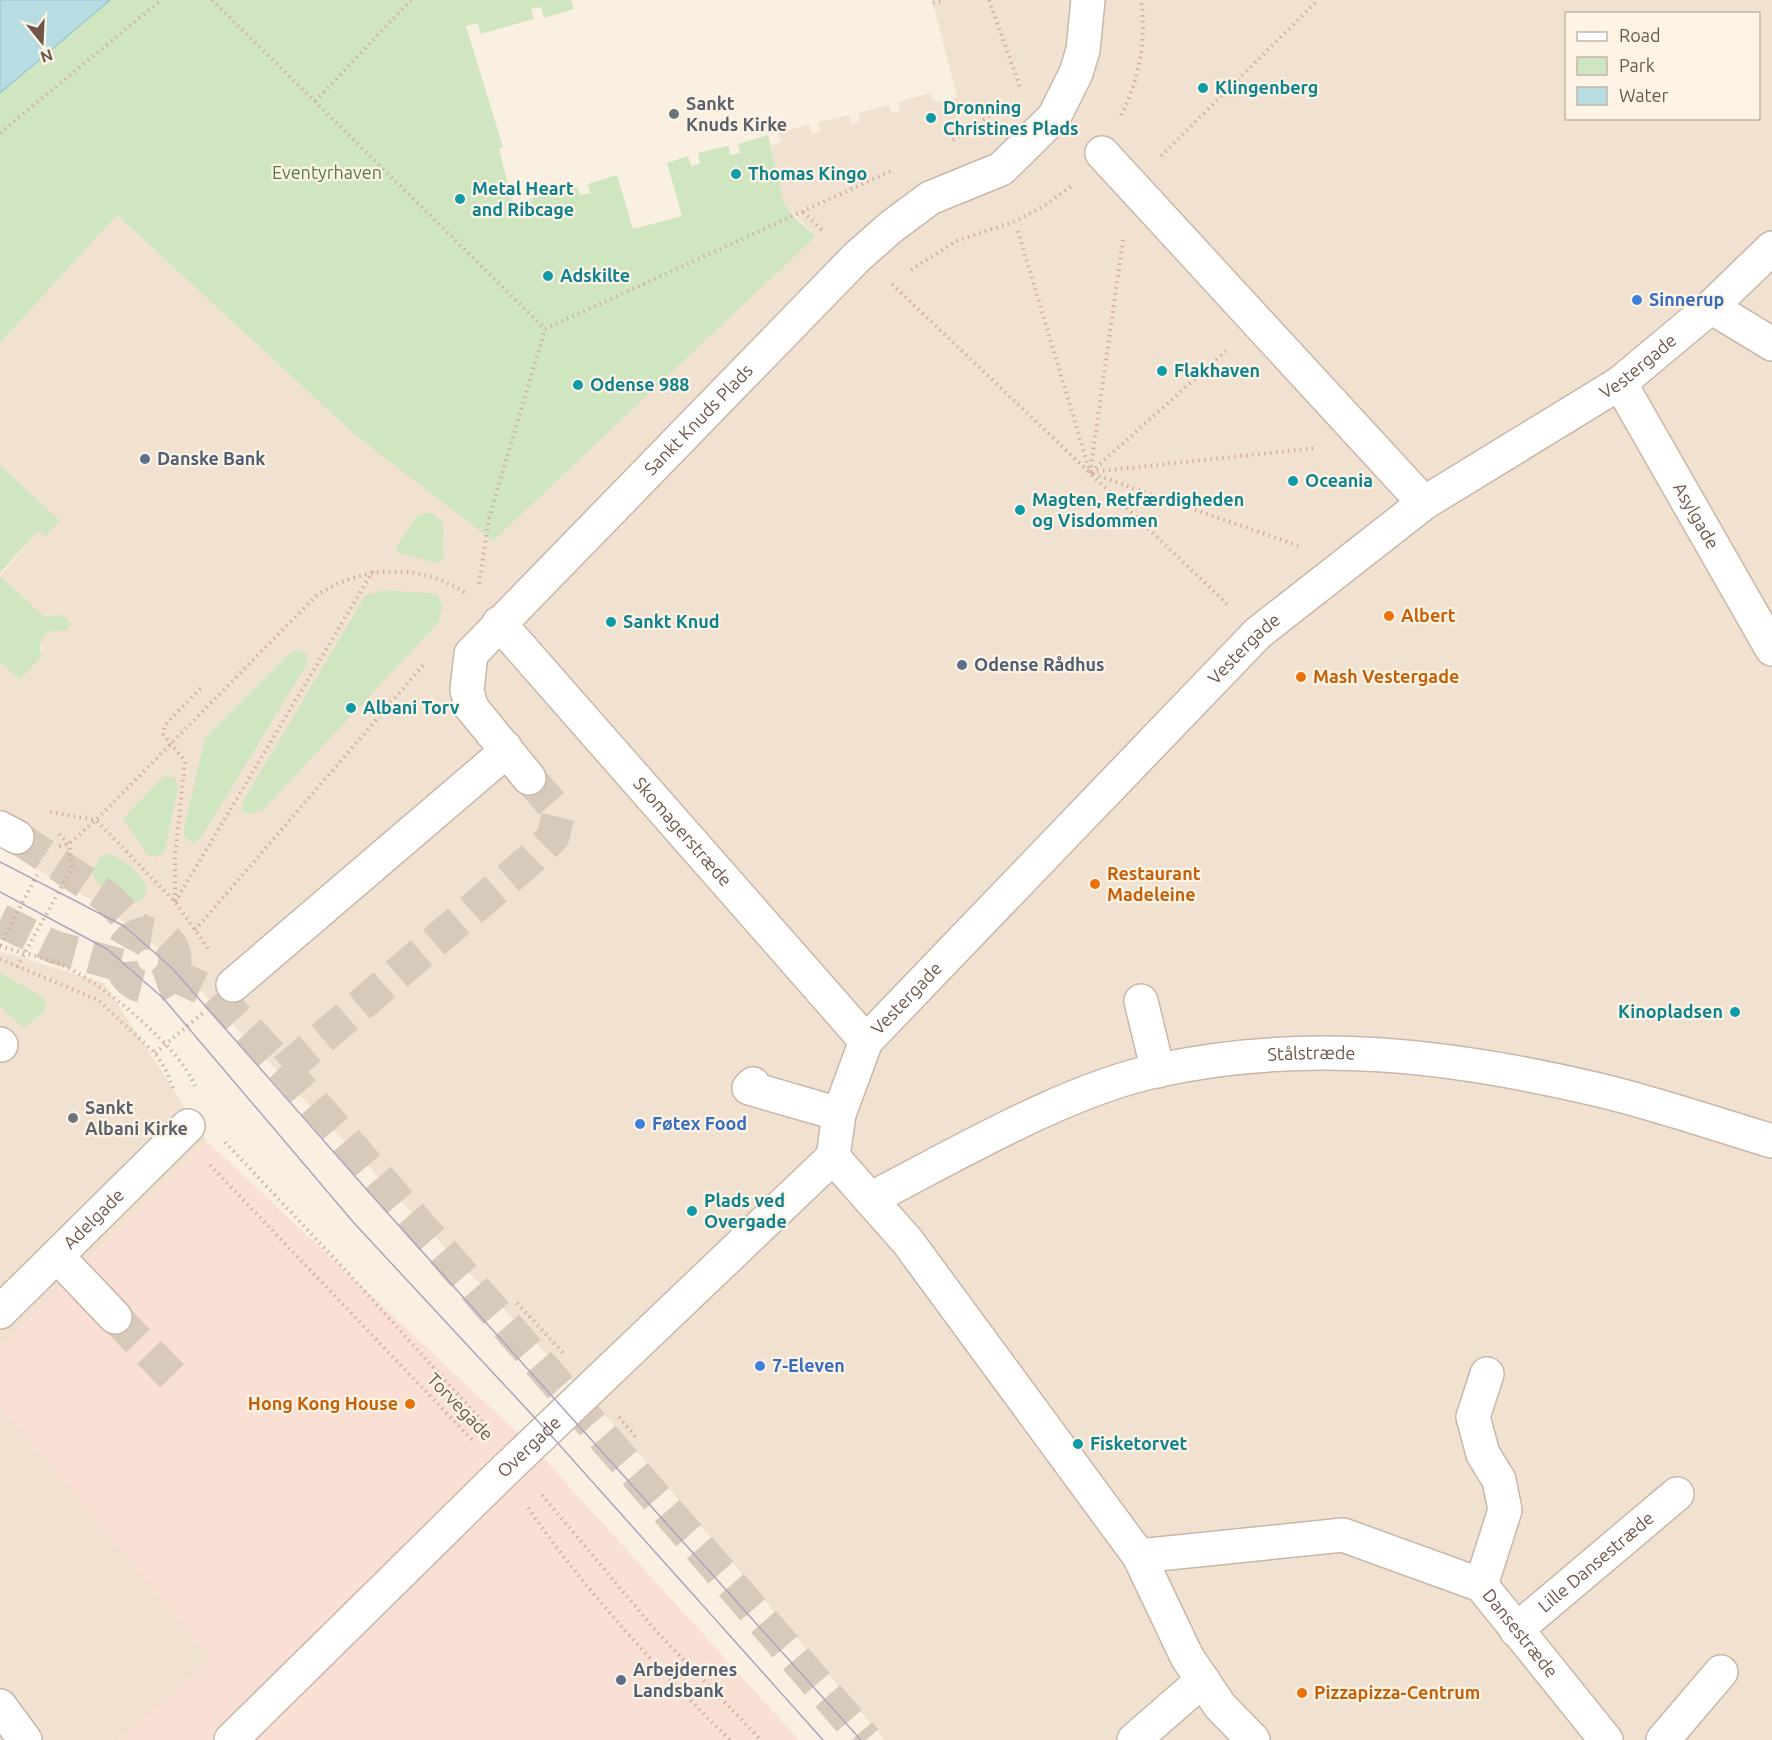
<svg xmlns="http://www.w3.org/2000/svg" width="1772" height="1740" font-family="Ubuntu,sans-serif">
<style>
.residential{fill:#f1e1d0;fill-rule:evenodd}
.commercial{fill:#fadfd5}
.green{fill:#d0e6c1}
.water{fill:#b7dce2;stroke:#9ecbd3;stroke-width:1.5}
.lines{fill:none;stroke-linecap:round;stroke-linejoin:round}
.minor-tunnel{stroke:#d7cabb;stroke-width:33;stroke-dasharray:33 16;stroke-linecap:butt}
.minor-casing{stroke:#c9b7a9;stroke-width:36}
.path{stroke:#d2b19e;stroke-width:4;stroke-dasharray:1.5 4.5;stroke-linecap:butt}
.minor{stroke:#fff;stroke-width:33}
.tram{stroke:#b2a1c2;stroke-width:1.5}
.culture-dot{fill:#0f9aa8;stroke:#fef4e6;stroke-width:2}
.worship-dot{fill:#6b7280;stroke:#fef4e6;stroke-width:2}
.shop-dot{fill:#3f7fe0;stroke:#fef4e6;stroke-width:2}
.service-dot{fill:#5c6f8a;stroke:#fef4e6;stroke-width:2}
.food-dot{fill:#e8710a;stroke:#fef4e6;stroke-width:2}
.labels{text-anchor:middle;stroke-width:4.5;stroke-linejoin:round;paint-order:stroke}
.culture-label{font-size:18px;font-weight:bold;fill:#0d838f;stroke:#fef4e6;text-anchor:start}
.worship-label{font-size:18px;font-weight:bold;fill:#5b616d;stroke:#fef4e6;text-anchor:start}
.park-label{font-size:18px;fill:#557a45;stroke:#fef4e6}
.shop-label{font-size:18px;font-weight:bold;fill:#366cbe;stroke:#fef4e6;text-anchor:start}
.street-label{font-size:18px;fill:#6f564a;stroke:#fef4e6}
.service-label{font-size:18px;font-weight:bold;fill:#4e5e75;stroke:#fef4e6;text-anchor:start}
.food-label{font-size:18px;font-weight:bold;fill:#c56008;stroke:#fef4e6;text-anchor:start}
</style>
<rect width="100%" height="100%" fill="#faf0e1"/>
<g class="residential">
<path d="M932 0H1772V1740H885L616 1427 165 953 104 907 12 855 27 827 0 813V662L20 680 42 656V639L49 631 59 629 63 615 45 617 0 576 38 531 59 521 0 465V343L117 215 354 434 816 236 785 205 771 145 781 142 778 133 809 124 812 134 821 132 818 122 849 115 851 124 860 122 858 113 889 105 891 113 900 111 898 102 931 93 932 98 939 102 957 97ZM1566 14H1758V118H1566Z"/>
<polygon points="0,951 104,983 207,1141 0,1348"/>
<polygon points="0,1407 66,1483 211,1659 119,1740 0,1740"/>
</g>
<polygon class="commercial" points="207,1141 539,1453 799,1740 119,1740 211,1659 66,1483 0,1407 0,1348"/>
<g class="green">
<polygon points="110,0 571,0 574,9 544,18 541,7 531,9 534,19 481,34 478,23 466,26 503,147 499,149 515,212 526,209 525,200 577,187 580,195 590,193 588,184 617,175 633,229 682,216 667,163 688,156 691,166 700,164 698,153 728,146 731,155 740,153 738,144 768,135 785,205 798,221 816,236 493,541 354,434 117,215 0,343 0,93"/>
<polygon points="0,465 60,521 46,536 38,531 0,573"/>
<polygon points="424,513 432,513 443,523 444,556 442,561 435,563 396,552 397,546 416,517"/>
<path d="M0 576 45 617 63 615 72 624 66 631C47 626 37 639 42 656L20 680 0 662Z"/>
<polygon points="384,590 437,594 443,607 438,623 262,811 248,814 242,810 242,803 365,596"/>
<path d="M297 650 306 653 308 662 201 838 194 843C186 840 183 836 184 828L205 738 289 654Z"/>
<polygon points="164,776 175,778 178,789 165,848 162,854 157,857 148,855 123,819"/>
<path d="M107 853C121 857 147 876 147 892L140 902 127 901 95 881 93 869 99 859Z"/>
<polygon points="0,973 46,999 45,1010 24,1028 0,1007"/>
</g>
<polygon class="water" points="0,0 110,0 0,93"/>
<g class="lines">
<g class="minor-tunnel">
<polyline points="17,837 107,897 142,933"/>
<polyline points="0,920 54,947 120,965"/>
<circle cx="148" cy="960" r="27"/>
<polyline points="171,974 215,994 285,1070 866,1740"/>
<polyline points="285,1070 532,858 553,837 559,812 529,778"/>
<polyline points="115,1317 176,1380"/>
</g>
<defs>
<g id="minor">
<polyline points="1102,153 1424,503"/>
<polyline points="1711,307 1772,344"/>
<path id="s1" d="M1620 383 1772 649"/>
<path id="s2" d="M499 623 866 1041"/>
<path id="s3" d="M529 778 471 707 467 690 471 654 857 257 891 227 930 198 1001 169 1054 117 1076 73 1083 50 1088 0"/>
<polyline points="0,828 17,837"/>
<polyline points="233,985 502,755 505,747"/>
<polyline points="1141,1001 1158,1071"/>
<polyline points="0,1044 1,1045"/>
<polyline points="753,1084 749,1088 839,1114"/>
<path id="s4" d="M833 1157 839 1114 866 1041 1258 633 1424 503 1620 383 1711 307 1772 248"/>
<polyline points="833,1157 908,1242 1139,1556 1187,1657 1220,1706 1253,1740"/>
<path id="s5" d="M870 1199C956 1155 1065 1090 1159 1070 1310 1038 1451 1055 1599 1090 1658 1104 1715 1124 1772 1141"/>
<polyline points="57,1256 115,1317"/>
<path id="s6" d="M0 1312 188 1126"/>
<path id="s7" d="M1139 1556 1343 1535 1481 1585 1606 1740"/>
<polyline points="1481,1585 1505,1510 1499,1480 1483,1454 1473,1417 1487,1374"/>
<path id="s8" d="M1516 1630 1677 1494"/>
<polyline points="0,1706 25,1740"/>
<path id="s9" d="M231 1740 503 1472 833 1157"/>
<polyline points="1134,1740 1203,1680"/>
<polyline points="1663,1740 1721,1672"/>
</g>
</defs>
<use href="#minor" class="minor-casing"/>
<g class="path">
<polyline points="212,0 545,329"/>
<polyline points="989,0 1021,90"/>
<polyline points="933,3 944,0"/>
<polyline points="315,101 411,0"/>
<path d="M1121 115C1139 80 1147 39 1141 0"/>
<polyline points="0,133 161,0"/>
<polyline points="953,140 992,114"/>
<polyline points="1161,156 1318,0"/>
<polyline points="803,212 824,232"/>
<polyline points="1018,231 1089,469"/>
<polyline points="911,270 956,241 1016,221 1044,206 1073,185"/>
<polyline points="892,284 1227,604"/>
<polyline points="1091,472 1316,448"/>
<polyline points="1091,472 1226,351"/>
<polyline points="1090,473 1123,240"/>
<polyline points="1093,474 1299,546"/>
<polyline points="479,584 489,518 545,329 893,170"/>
<polyline points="50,812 96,820 175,902 210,951"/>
<path d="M59 846 69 844 96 820 316 596C361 565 423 562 468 595"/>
<polyline points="175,901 175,856 185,761 163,734 165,725 201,688"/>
<polyline points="175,902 373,571"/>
<polyline points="195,930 426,662"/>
<polyline points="0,945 37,875"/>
<path d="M0 946C20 952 43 957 62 965 101 982 180 1047 195 1086"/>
<polyline points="0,959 98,1000 155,1053 165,1068 173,1088"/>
<polyline points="17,967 72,868 69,844 59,834"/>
<polyline points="155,1053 204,1012"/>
<polyline points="225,1142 350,1275 488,1428"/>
<polyline points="210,1165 474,1442"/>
<polyline points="517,1303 565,1355"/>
<polyline points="619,1417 638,1440"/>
<polyline points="542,1495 656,1631 761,1740"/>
<path d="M528 1508C586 1591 657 1669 730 1740"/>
</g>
<use href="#minor" class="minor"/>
<g class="tram">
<polyline points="0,862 124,926 171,967 375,1199 861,1740"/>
<polyline points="0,892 107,949 163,998 354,1223 547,1431 823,1740"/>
</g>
</g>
<g class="culture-dot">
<circle cx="1203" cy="88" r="6"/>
<circle cx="931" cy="118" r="6"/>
<circle cx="736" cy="174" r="6"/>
<circle cx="460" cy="199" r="6"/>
<circle cx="548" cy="276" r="6"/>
<circle cx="1162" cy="371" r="6"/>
<circle cx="578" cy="385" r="6"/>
<circle cx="1293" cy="481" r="6"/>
<circle cx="1020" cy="510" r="6"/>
<circle cx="611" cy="622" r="6"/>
<circle cx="351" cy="708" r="6"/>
<circle cx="1735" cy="1012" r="6"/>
<circle cx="692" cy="1211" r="6"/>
<circle cx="1078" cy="1444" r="6"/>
</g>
<g class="worship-dot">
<circle cx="674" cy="114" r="6"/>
<circle cx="73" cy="1118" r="6"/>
</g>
<g class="shop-dot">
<circle cx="1637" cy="300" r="6"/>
<circle cx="640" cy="1124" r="6"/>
<circle cx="760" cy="1366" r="6"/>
</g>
<g class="service-dot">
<circle cx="145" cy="459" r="6"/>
<circle cx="962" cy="665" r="6"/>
<circle cx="621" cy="1680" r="6"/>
</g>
<g class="food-dot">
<circle cx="1389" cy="616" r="6"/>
<circle cx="1301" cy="677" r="6"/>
<circle cx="1095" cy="884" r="6"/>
<circle cx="410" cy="1404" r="6"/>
<circle cx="1302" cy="1693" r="6"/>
</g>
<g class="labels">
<g class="culture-label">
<text x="1215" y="94">Klingenberg</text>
<text x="943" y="114">Dronning<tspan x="943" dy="21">Christines Plads</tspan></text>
<text x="748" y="180">Thomas Kingo</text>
<text x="472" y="195">Metal Heart<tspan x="472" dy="21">and Ribcage</tspan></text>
<text x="560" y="282">Adskilte</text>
<text x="1174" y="377">Flakhaven</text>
<text x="590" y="391">Odense 988</text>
<text x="1305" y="487">Oceania</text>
<text x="1032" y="506">Magten, Retfærdigheden<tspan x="1032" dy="21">og Visdommen</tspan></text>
<text x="623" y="628">Sankt Knud</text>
<text x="363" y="714">Albani Torv</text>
<text x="1723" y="1018" text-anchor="end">Kinopladsen</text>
<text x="704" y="1207">Plads ved<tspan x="704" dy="21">Overgade</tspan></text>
<text x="1090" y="1450">Fisketorvet</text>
</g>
<g class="worship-label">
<text x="686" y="110">Sankt<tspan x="686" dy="21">Knuds Kirke</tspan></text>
<text x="85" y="1114">Sankt<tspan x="85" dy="21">Albani Kirke</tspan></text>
</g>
<g class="park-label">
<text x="327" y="179">Eventyrhaven</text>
</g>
<g class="shop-label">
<text x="1649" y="306">Sinnerup</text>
<text x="652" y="1130">Føtex Food</text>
<text x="772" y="1372">7-Eleven</text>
</g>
<g class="street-label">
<text dy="6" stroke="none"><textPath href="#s4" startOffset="1152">Vestergade</textPath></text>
<text dy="6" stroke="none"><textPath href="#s3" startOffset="472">Sankt Knuds Plads</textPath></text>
<text dy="6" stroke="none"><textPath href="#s1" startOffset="153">Asylgade</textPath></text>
<text dy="6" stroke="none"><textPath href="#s4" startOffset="666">Vestergade</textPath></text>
<text dy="6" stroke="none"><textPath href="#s2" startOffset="278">Skomagerstræde</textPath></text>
<text dy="6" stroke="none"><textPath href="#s4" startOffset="180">Vestergade</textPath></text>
<text dy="6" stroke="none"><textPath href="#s5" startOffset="471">Stålstræde</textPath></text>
<text dy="6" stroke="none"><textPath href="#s6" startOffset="132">Adelgade</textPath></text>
<text transform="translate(460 1407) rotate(46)" y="6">Torvegade</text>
<text dy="6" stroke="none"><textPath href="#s9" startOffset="418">Overgade</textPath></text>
<text dy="6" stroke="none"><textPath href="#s8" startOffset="105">Lille Dansestræde</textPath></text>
<text dy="6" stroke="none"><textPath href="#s7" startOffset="414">Dansestræde</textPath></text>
</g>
<g class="service-label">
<text x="157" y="465">Danske Bank</text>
<text x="974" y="671">Odense Rådhus</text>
<text x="633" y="1676">Arbejdernes<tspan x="633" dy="21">Landsbank</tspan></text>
</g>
<g class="food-label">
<text x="1401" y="622">Albert</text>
<text x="1313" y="683">Mash Vestergade</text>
<text x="1107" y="880">Restaurant<tspan x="1107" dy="21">Madeleine</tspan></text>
<text x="398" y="1410" text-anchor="end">Hong Kong House</text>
<text x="1314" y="1699">Pizzapizza-Centrum</text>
</g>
</g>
<rect x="1565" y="12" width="195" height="108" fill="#fef4e6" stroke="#c5b5a8" stroke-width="1.5"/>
<rect x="1577" y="32" width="30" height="9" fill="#ffffff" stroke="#c5b5a8" stroke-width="1.5"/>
<text x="1619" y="42" font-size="18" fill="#6f564a">Road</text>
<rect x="1577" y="57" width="30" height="18" fill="#d0e6c1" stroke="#c5b5a8" stroke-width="1.5"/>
<text x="1619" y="72" font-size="18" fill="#6f564a">Park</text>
<rect x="1577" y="87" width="30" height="18" fill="#b7dce2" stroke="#c5b5a8" stroke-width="1.5"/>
<text x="1619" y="102" font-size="18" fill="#6f564a">Water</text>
<g transform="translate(42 42) rotate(162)" stroke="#fef4e6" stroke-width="4.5" paint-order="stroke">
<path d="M0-4.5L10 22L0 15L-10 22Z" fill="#6f564a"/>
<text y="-9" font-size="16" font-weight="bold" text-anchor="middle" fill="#6f564a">N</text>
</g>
</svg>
